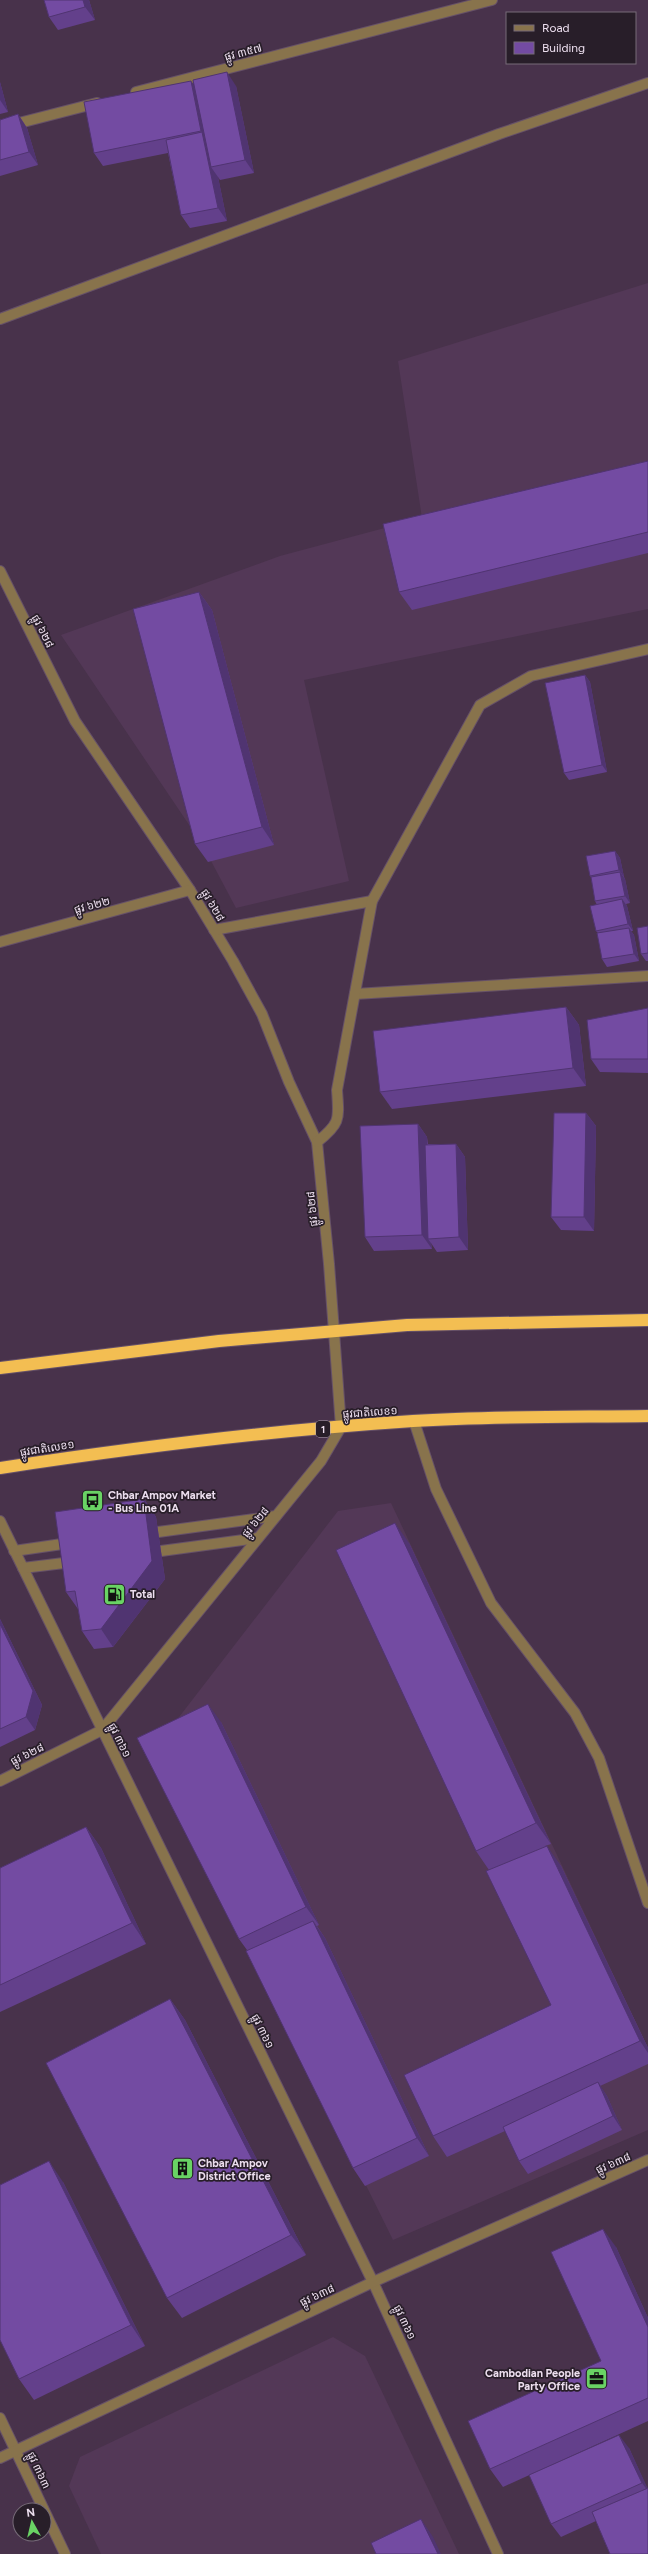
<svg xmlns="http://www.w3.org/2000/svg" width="648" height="2554" font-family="Figtree,'Noto Sans Khmer',sans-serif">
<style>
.built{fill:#533857}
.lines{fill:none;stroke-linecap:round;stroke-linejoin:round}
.minor-casing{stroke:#665168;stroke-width:12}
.highway-casing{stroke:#665168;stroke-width:14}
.minor{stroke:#88734c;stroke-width:10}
.highway{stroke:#f3be52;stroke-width:12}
.wall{fill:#63408b}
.shaded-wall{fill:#503471}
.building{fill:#734ba2;stroke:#503471}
.labels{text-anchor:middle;stroke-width:3.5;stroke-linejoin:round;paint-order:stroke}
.shield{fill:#281e29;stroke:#b1a4b3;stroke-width:1}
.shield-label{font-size:10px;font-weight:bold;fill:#ecdeee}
.street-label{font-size:11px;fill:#ecdeee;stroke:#281e29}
.poi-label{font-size:11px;font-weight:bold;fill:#ecdeee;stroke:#281e29;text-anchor:start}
</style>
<rect width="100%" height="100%" fill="#48324b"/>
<g class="built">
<polygon points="648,283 648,609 304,680 349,881 236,908 202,844 61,635 280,556 422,518 398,361"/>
<polygon points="391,1503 648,2048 648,2130 393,2240 259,1968 149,1756 338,1511"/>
<polygon points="333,2337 365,2356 459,2554 101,2554 69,2486 80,2457"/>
</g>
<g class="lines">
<defs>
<g id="minor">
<polyline points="136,92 492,0"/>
<polyline points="0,128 97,103"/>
<polyline points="0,319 499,134 648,83"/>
<polyline points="0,571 75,721 190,890 233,961 262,1014 289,1082 317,1142 329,1264 341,1427 321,1461 102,1730 0,1781"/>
<polyline points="214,930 372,901"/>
<polyline points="0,942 190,890"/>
<polyline points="355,994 648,976"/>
<path d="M317 1142C341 1123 339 1119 337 1090L372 901 480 705 531 676 648 649"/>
<polyline points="414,1421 436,1489 491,1603 575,1713 599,1758 648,1903"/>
<polyline points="0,1521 373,2282 498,2554"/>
<polyline points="158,1532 276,1516"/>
<polyline points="14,1551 69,1543"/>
<polyline points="161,1551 258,1538"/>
<polyline points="23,1568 72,1562"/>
<polyline points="0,2418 65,2554"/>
<polyline points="0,2458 373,2282 648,2160"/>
</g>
<g id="highway">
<polyline points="0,1368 219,1341 407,1325 648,1320"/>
<path d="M0 1468C137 1447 275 1430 413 1421 491 1416 570 1417 648 1416"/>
</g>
</defs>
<use href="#minor" class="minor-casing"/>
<use href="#highway" class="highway-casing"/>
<use href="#minor" class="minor"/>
<use href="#highway" class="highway"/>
</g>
<g class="wall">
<polygon points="44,0 89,0 95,20 58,30 49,17"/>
<polygon points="0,82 8,112 0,114"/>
<polygon points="194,85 236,86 254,173 220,180 218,177 227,221 190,228 181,215 168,153 103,166 94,153"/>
<polygon points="18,114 27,128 38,165 0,176 0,120"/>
<polygon points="648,461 648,553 412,610 399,592"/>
<polygon points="199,592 212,610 274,845 208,862 195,844"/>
<polygon points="585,675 590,682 607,772 569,780 564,773"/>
<polygon points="615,851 620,858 624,877 625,879 630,903 626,904 627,906 633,931 631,931 634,935 639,961 607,967 602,959 598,933 596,931 597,905 595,901 591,877 590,876"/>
<polygon points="648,926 648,961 646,961 641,954"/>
<polygon points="566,1007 579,1025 586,1086 392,1109 380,1092"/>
<polygon points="648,1008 648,1073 600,1072 591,1059"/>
<polygon points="586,1113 596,1126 594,1231 561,1230 551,1217"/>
<polygon points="418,1124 427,1137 428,1144 456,1144 465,1157 468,1250 437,1252 431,1243 432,1249 374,1251 365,1237"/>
<polygon points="144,1499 156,1517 165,1579 113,1647 94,1649 82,1631 78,1609 66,1592"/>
<polygon points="409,1543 551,1844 545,1846 561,1866 648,2048 648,2064 600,2086 607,2096 622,2130 528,2174 519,2161 505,2131 447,2157 433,2136 551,2005 489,1870 476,1851"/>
<polygon points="0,1619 42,1705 35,1730 0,1747"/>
<polygon points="221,1722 319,1925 317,1926 325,1938 429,2156 365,2186 353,2168 247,1950 239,1939"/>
<polygon points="86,1827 101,1848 146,1944 0,2012 0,1868"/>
<polygon points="170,1999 185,2020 306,2255 182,2318 167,2298"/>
<polygon points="63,2182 145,2346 34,2400 19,2379"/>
<polygon points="616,2247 648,2318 648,2421 503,2487 490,2469 601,2361"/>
<polygon points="629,2448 647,2488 596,2521 561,2537 551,2524"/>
</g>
<g class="shaded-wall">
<polygon points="83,0 89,0 95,20 85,7"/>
<polygon points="227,72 236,86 254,173 245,160"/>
<polygon points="191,81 200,94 210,144 201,131"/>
<polygon points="0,82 8,112 0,100"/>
<polygon points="18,114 27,128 38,165 29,152"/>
<polygon points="202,132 211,145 211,167 218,177 227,221 218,208"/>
<polygon points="199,592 212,610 274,845 262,827"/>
<polygon points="585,675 590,682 607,772 602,765"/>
<polygon points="615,851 620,858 624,877 619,870"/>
<polygon points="620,872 625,879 630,903 625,896"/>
<polygon points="622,899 627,906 633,931 628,924"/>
<polygon points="629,928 634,935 639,961 634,954"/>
<polygon points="566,1007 579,1025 586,1086 573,1068"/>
<polygon points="586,1113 596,1126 594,1231 584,1217"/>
<polygon points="418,1124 427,1137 431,1238 428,1239 431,1243 432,1249 422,1235"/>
<polygon points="456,1144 465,1157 468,1250 459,1237"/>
<polygon points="144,1499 156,1517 165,1579 113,1647 101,1629"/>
<polygon points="395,1523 409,1543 551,1844 536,1823"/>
<polygon points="0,1619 42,1705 35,1730 26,1717 0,1624"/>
<polygon points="208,1704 221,1722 319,1925 306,1907"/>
<polygon points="86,1827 101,1848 146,1944 132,1923"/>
<polygon points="547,1846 561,1866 648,2048 648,2053 640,2041"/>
<polygon points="313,1921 325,1938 429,2156 417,2138"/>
<polygon points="170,1999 185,2020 306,2255 291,2235"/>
<polygon points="598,2082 607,2096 622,2130 613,2116"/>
<polygon points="49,2161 63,2182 145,2346 131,2325"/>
<polygon points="603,2229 616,2247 648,2318 648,2327"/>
<polygon points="619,2435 629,2448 648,2489 648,2491 642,2483"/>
<polygon points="421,2519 433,2537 441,2554 438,2554"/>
</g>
<g class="building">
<polygon points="44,0 83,0 85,7 49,17"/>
<polygon points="227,72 245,160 211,167 193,80"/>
<polygon points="191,81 201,131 94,153 84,102"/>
<polygon points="18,114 29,152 0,160 0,120"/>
<polygon points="202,132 218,208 181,215 166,140"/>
<polygon points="648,461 648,532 399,592 383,524"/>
<polygon points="199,592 262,827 195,844 133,609"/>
<polygon points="585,675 602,765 564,773 545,683"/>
<polygon points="615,851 619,870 590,876 586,856"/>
<polygon points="620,872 625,896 595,901 591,877"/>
<polygon points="622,899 628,924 596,931 590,906"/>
<polygon points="648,926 648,953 641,954 637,928"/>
<polygon points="629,928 634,954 602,959 597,933"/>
<polygon points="566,1007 573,1068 380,1092 373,1031"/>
<polygon points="648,1008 648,1059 591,1059 587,1020"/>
<polygon points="554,1113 586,1113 584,1217 551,1217"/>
<polygon points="418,1124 422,1235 365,1237 360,1126"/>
<polygon points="456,1144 459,1237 428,1239 425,1145"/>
<polygon points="144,1499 152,1561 101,1629 82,1631 75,1591 66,1592 55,1512"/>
<polygon points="395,1523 536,1823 476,1851 336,1550"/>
<polygon points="0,1624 33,1691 26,1717 0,1729"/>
<polygon points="208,1704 306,1907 239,1939 137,1738"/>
<polygon points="86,1827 132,1923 0,1985 0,1868"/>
<polygon points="547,1846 640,2041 433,2136 404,2075 551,2005 486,1871"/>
<polygon points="313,1921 417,2138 353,2168 246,1951"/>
<polygon points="170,1999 291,2235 167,2298 46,2063"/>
<polygon points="598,2082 613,2116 519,2161 503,2127"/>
<polygon points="49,2161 131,2325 19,2379 0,2340 0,2185"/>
<polygon points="603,2229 648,2327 648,2398 490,2469 468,2421 601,2361 551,2252"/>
<polygon points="619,2435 642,2483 551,2524 529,2475"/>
<polygon points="648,2488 648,2554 610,2554 592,2512"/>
<polygon points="421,2519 438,2554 376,2554 371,2543"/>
</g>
<defs>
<symbol id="bus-square" viewBox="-11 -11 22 22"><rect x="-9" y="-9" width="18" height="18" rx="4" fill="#69d364" stroke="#281e29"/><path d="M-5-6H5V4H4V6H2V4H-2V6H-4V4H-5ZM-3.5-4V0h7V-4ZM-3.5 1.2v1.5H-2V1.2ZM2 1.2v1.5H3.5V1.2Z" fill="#111"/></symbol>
<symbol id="fuel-square" viewBox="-11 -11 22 22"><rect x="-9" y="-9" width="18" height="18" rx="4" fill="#69d364" stroke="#281e29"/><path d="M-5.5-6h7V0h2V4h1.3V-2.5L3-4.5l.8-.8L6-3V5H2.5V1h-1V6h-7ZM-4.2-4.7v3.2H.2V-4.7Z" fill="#111"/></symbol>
<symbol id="building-square" viewBox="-11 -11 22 22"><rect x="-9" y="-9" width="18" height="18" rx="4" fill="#69d364" stroke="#281e29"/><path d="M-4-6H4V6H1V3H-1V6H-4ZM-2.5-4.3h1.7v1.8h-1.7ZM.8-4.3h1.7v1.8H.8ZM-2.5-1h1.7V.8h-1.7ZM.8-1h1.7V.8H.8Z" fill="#111"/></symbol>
<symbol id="office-square" viewBox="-11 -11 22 22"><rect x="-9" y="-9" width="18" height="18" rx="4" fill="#69d364" stroke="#281e29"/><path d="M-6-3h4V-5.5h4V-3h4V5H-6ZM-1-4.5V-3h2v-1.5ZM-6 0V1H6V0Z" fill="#111"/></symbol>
</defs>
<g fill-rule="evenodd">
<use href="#bus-square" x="80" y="1488" width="25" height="25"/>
<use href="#fuel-square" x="102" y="1582" width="25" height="25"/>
<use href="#building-square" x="170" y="2156" width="25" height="25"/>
<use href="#office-square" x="584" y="2366" width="25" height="25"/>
</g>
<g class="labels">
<rect class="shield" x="316" y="1421" width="14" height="16" rx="3"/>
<g class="shield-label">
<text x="323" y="1433">1</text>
</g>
<g class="street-label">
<text transform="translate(243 52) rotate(-15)" y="4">ផ្លូវ ៣៥៧</text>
<text transform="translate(43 631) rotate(63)" y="4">ផ្លូវ ៦២៨</text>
<text transform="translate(92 905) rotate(-15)" y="4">ផ្លូវ ៦២២</text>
<text transform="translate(213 905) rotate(59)" y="4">ផ្លូវ ៦២៨</text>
<text transform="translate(312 1209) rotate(-96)" y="4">ផ្លូវ ៦២៨</text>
<text transform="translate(370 1412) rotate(-4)" y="4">ផ្លូវជាតិលេខ១</text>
<text transform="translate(47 1448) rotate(-9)" y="4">ផ្លូវជាតិលេខ១</text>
<text transform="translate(255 1522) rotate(-51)" y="4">ផ្លូវ ៦២៨</text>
<text transform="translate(120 1740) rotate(64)" y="4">ផ្លូវ ៣៦១</text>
<text transform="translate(27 1754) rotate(-26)" y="4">ផ្លូវ ៦២៨</text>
<text transform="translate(263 2031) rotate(64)" y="4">ផ្លូវ ៣៦១</text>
<text transform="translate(613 2163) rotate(-24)" y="4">ផ្លូវ ៦៣៨</text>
<text transform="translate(317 2295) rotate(-25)" y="4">ផ្លូវ ៦៣៨</text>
<text transform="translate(405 2322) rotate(65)" y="4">ផ្លូវ ៣៦១</text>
<text transform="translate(39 2470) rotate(65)" y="4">ផ្លូវ ៣៦៣</text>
</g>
<g class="poi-label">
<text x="108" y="1499">Chbar Ampov Market<tspan x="108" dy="13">- Bus Line 01A</tspan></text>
<text x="130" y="1598">Total</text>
<text x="198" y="2167">Chbar Ampov<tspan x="198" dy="13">District Office</tspan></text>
<text x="580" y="2377" text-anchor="end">Cambodian People<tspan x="580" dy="13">Party Office</tspan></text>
</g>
</g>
<rect x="506" y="12" width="130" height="52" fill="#281e29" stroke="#766b78"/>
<rect x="514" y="25" width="20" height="6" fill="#88734c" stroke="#766b78"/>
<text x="542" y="32" font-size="12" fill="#ecdeee">Road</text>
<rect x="514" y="42" width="20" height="12" fill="#734ba2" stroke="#766b78"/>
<text x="542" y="52" font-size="12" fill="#ecdeee">Building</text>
<g transform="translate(32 2522) rotate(352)"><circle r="19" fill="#281e29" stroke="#766b78"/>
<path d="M0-3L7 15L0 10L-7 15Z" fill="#69d364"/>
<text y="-6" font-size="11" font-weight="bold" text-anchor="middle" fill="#ecdeee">N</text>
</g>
</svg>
